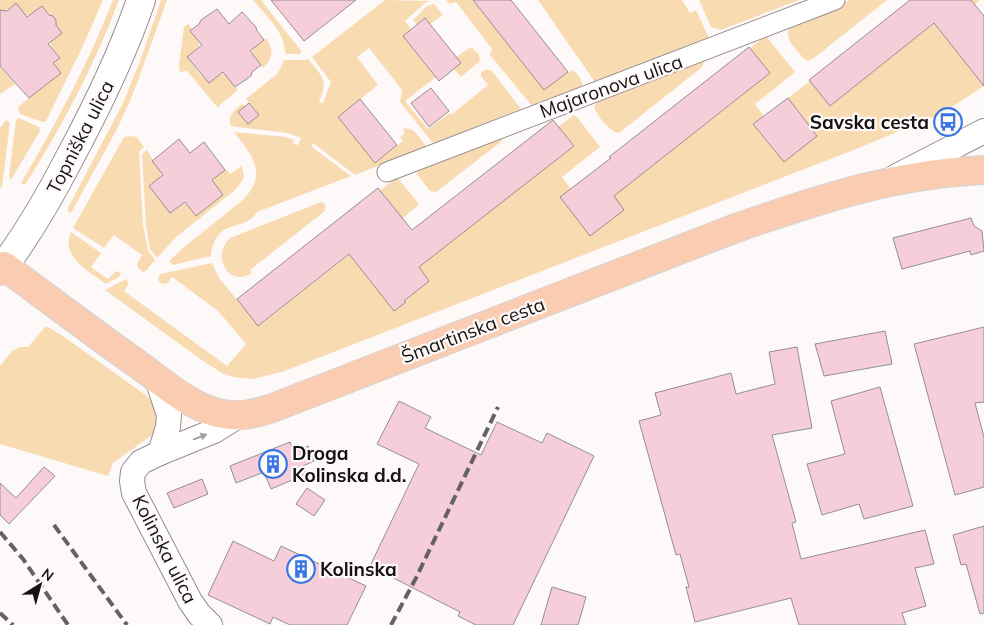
<svg xmlns="http://www.w3.org/2000/svg" width="984" height="625" font-family="Mulish,sans-serif">
<style>
.green{fill:#f9dbb2}
.building{fill:#f6ced9;stroke:#958e8f}
.lines{fill:none;stroke-linecap:round;stroke-linejoin:round}
.minor-casing{stroke:#948d8c;stroke-width:21}
.tertiary-casing{stroke:#948d8c;stroke-width:26}
.secondary-casing{stroke:#948d8c;stroke-width:30}
.primary-casing{stroke:#d5d4d4;stroke-width:30}
.minor{stroke:#fff;stroke-width:19}
.tertiary{stroke:#fff;stroke-width:24}
.secondary{stroke:#fff;stroke-width:28}
.primary{stroke:#faccb1;stroke-width:28}
.rail{stroke:#666262;stroke-width:4;stroke-dasharray:10 5;stroke-linecap:butt}
.oneway{fill:#a1a0a0}
.labels{text-anchor:middle;stroke-width:4.5;stroke-linejoin:round;paint-order:stroke}
.street-label{font-size:19px;fill:#151212;stroke:#fef9f9}
.poi-label{font-size:19px;font-weight:bold;fill:#151212;stroke:#fef9f9;text-anchor:start}
</style>
<rect width="100%" height="100%" fill="#fef9f9"/>
<g class="green">
<polygon points="0,0 103,0 81,50 46,121 43,122 20,114 18,107 60,73 53,63 60,58 51,47 51,42 62,32 56,25 56,20 42,7 30,15 26,15 16,4 0,14"/>
<path d="M113 0H119C95 65 62 126 25 185L21 183C56 124 88 64 113 0Z"/>
<polygon points="161,0 167,0 137,83 129,103 116,131 71,213 67,210 124,101 140,61"/>
<path d="M253 0H261L302 52 299 54H288L285 53C285 31 265 15 253 0Z"/>
<path d="M385 0 431 1 425 3 405 21 411 29 403 36 436 77 405 101 428 129 450 113 452 114 488 85 481 76V72L486 69 492 71 521 109 435 143 432 142 400 102 402 90 369 48 357 57 378 85 338 117 375 163 403 141 400 137 405 133 403 129C414 126 419 137 426 146L424 148 355 175 313 143 312 147 351 176 257 212C245 233 216 216 211 256L173 265 169 261 183 248 244 199C268 173 252 155 234 132L286 137 294 140 293 144 298 145 301 138 287 133 231 126C227 115 235 110 242 104L245 106 238 112 248 124 259 115 246 99 278 73 284 60H305L308 59C322 77 329 78 319 102L323 103 331 82 312 57Z"/>
<path d="M446 0H473L544 89 572 70C577 72 583 81 583 87L535 107 532 106 490 55 492 49 456 2 450 4Z"/>
<polygon points="538,0 682,0 690,13 696,10 709,38 603,85 595,82"/>
<polygon points="699,0 799,0 721,30 711,27"/>
<path d="M850 0H887L814 58 808 61 804 59C794 45 779 37 795 21Z"/>
<polygon points="963,0 980,0 952,22 984,86 941,114 851,151 282,372 252,379 233,377 222,373 203,361 105,290 126,279 129,283 124,291 227,366 246,344 218,311 172,277 168,283 162,284 158,280 160,274 212,263 219,278 259,326 399,215 380,191 397,177 419,204 403,218 405,221 368,254 362,270 395,311 407,301 406,299 429,281 398,241 432,257 573,146 558,127 574,115 577,117 600,147 562,177 571,189 560,197 611,158 631,183 770,73 750,48 766,36 795,72 755,104 764,116 753,124 784,162 817,136 788,98 810,81 830,106"/>
<polygon points="434,4 443,15 430,24 425,18 417,25 413,20 427,6"/>
<polygon points="188,24 192,29 191,31 199,42 199,47 187,57 198,72 209,83 221,74 225,74 238,90 222,103 218,108 187,71 180,72 179,65 184,27"/>
<path d="M266 38C274 49 273 59 263 68L252 53V49Z"/>
<polygon points="471,47 479,54 480,61 461,77 454,69 461,63 456,57"/>
<path d="M704 60 703 65 701 68 619 133C609 131 597 116 594 107L600 97Z"/>
<polygon points="0,67 15,84 2,93 0,93"/>
<polygon points="19,118 39,127 40,131 11,180 9,176 16,120"/>
<polygon points="6,120 10,123 2,187 0,188 0,128"/>
<polygon points="130,136 137,137 144,147 139,152 143,225 148,250 155,260 146,271 143,272 138,268 137,264 142,255 114,235 104,248 73,228 124,137"/>
<polygon points="502,136 502,141 436,192 430,191 417,174 418,169"/>
<polygon points="147,150 153,160 152,161 161,172 161,177 149,186 170,213 183,204 186,204 196,216 214,183 214,179 226,169 230,174 242,166 244,176 243,180 235,190 176,237 157,258 150,249 146,226 142,154"/>
<path d="M321 202 325 204V211L250 270 252 273C230 288 210 257 230 238Z"/>
<path d="M71 232 101 253 91 267 108 279 116 271 121 273 119 277 106 284C89 271 60 257 71 232Z"/>
<polygon points="46,326 60,334 147,396 161,408 155,433 113,463 108,476 0,444 0,366 12,351 20,347 28,347"/>
</g>
<g class="building">
<polygon points="271,0 356,0 304,41"/>
<polygon points="473,0 511,0 568,72 544,90"/>
<polygon points="910,0 971,0 984,16 984,86 934,23 830,106 809,80"/>
<polygon points="16,3 27,17 42,6 49,15 53,16 56,20 56,25 62,33 48,44 60,58 53,63 61,73 29,98 0,66 0,10 7,11"/>
<polygon points="217,9 229,24 242,12 256,27 257,31 264,40 250,51 261,65 252,72 251,76 235,87 223,72 209,83 187,57 202,45 190,31 199,24 201,20"/>
<polygon points="425,18 461,63 439,81 403,36"/>
<polygon points="749,47 770,73 614,196 624,210 590,236 560,197 611,158 609,157"/>
<polygon points="431,88 449,111 429,127 411,103"/>
<polygon points="788,98 817,136 784,162 753,124"/>
<polygon points="360,99 397,145 375,163 338,117"/>
<polygon points="249,103 259,115 248,124 238,112"/>
<polygon points="553,120 574,146 419,267 429,281 404,301 406,302 394,311 349,254 258,326 237,299 378,188 412,230"/>
<polygon points="179,139 190,153 204,142 225,170 212,180 223,195 196,216 185,202 170,213 149,186 163,175 152,161"/>
<polygon points="971,218 974,226 982,231 984,251 971,255 970,251 902,269 893,238"/>
<polygon points="984,327 984,402 975,403 984,437 984,487 955,495 914,344"/>
<polygon points="885,331 892,364 824,376 815,344"/>
<polygon points="797,347 812,428 772,435 796,522 792,523 801,559 925,530 934,564 915,568 926,606 902,613 906,625 799,625 791,598 695,622 686,587 689,587 680,554 676,555 639,421 661,415 655,393 731,373 736,394 775,384 769,352"/>
<polygon points="880,387 913,506 864,519 859,504 822,515 807,464 845,454 831,401"/>
<polygon points="399,401 431,417 425,428 481,455 497,422 542,443 547,433 594,456 513,625 476,625 458,616 460,612 370,566 419,464 377,444"/>
<polygon points="290,442 294,452 308,446 314,461 303,466 306,474 271,489 264,472 236,483 230,466"/>
<polygon points="44,467 55,476 9,524 0,515 0,483 16,498"/>
<polygon points="202,479 208,494 174,508 167,493"/>
<polygon points="307,488 325,500 314,516 296,504"/>
<polygon points="984,526 984,613 980,614 966,564 961,565 953,535"/>
<polygon points="233,541 274,561 281,546 366,586 347,625 290,625 273,617 270,624 208,595"/>
<polygon points="552,587 586,597 578,625 541,625"/>
</g>
<g class="lines">
<defs>
<polyline id="minor" points="387,172 835,0"/>
<g id="tertiary">
<polyline points="895,177 984,131"/>
<polyline points="157,379 169,415 168,427 160,453"/>
<polyline points="210,625 199,614 190,601 134,493 132,481 133,472 141,462 160,453 214,431 238,416"/>
</g>
<path id="secondary" d="M0 262 4 266C29 232 50 196 69 159 97 107 122 56 141 0"/>
<path id="primary" d="M0 271 4 266C50 300 96 335 143 368 166 385 190 406 218 413 238 418 256 414 275 407L736 228C820 199 894 174 984 170"/>
</defs>
<use href="#minor" class="minor-casing"/>
<use href="#tertiary" class="tertiary-casing"/>
<use href="#secondary" class="secondary-casing"/>
<use href="#primary" class="primary-casing"/>
<use href="#minor" class="minor"/>
<use href="#tertiary" class="tertiary"/>
<use href="#secondary" class="secondary"/>
<use href="#primary" class="primary"/>
<g class="rail">
<polyline points="54,525 127,625"/>
<polyline points="0,532 23,559 68,625"/>
<polyline points="0,613 13,625"/>
<polyline points="391,625 416,578 498,407"/>
</g>
</g>
<defs><path id="oneway-solid" d="M-6-.8H1V-3.2L6.5 0L1 3.2V.8H-6Z" transform="scale(1.25)"/></defs>
<use class="oneway" href="#oneway-solid" transform="translate(200 437) rotate(-21)"/>
<defs>
<symbol id="bus-ring" viewBox="-11 -11 22 22"><circle r="9.5" fill="#fef9f9" stroke="#3776e4" stroke-width="1.5"/><path d="M-5-6H5V4H4V6H2V4H-2V6H-4V4H-5ZM-3.5-4V0h7V-4ZM-3.5 1.2v1.5H-2V1.2ZM2 1.2v1.5H3.5V1.2Z" fill="#3776e4"/></symbol>
<symbol id="building-ring" viewBox="-11 -11 22 22"><circle r="9.5" fill="#fef9f9" stroke="#3776e4" stroke-width="1.5"/><path d="M-4-6H4V6H1V3H-1V6H-4ZM-2.5-4.3h1.7v1.8h-1.7ZM.8-4.3h1.7v1.8H.8ZM-2.5-1h1.7V.8h-1.7ZM.8-1h1.7V.8H.8Z" fill="#3776e4"/></symbol>
</defs>
<g fill-rule="evenodd">
<use href="#bus-ring" x="932" y="106" width="32" height="32"/>
<use href="#building-ring" x="257" y="448" width="32" height="32"/>
<use href="#building-ring" x="285" y="553" width="32" height="32"/>
</g>
<g class="labels">
<g class="street-label">
<text transform="translate(611 86) rotate(-20)" y="7">Majaronova ulica</text>
<text transform="translate(80 137) rotate(-63)" y="7">Topniška ulica</text>
<text transform="translate(473 330) rotate(-21)" y="7">Šmartinska cesta</text>
<text transform="translate(165 549) rotate(63)" y="7">Kolinska ulica</text>
</g>
<g class="poi-label">
<text x="929" y="129" text-anchor="end">Savska cesta</text>
<text x="292" y="460">Droga<tspan x="292" dy="22">Kolinska d.d.</tspan></text>
<text x="320" y="576">Kolinska</text>
</g>
</g>
<g transform="translate(40 585) rotate(37)" stroke="#fef9f9" stroke-width="4" paint-order="stroke">
<path d="M0-4L9 19L0 12L-9 19Z" fill="#151212"/>
<text y="-8" font-size="14" font-weight="bold" text-anchor="middle" fill="#151212">N</text>
</g>
</svg>
